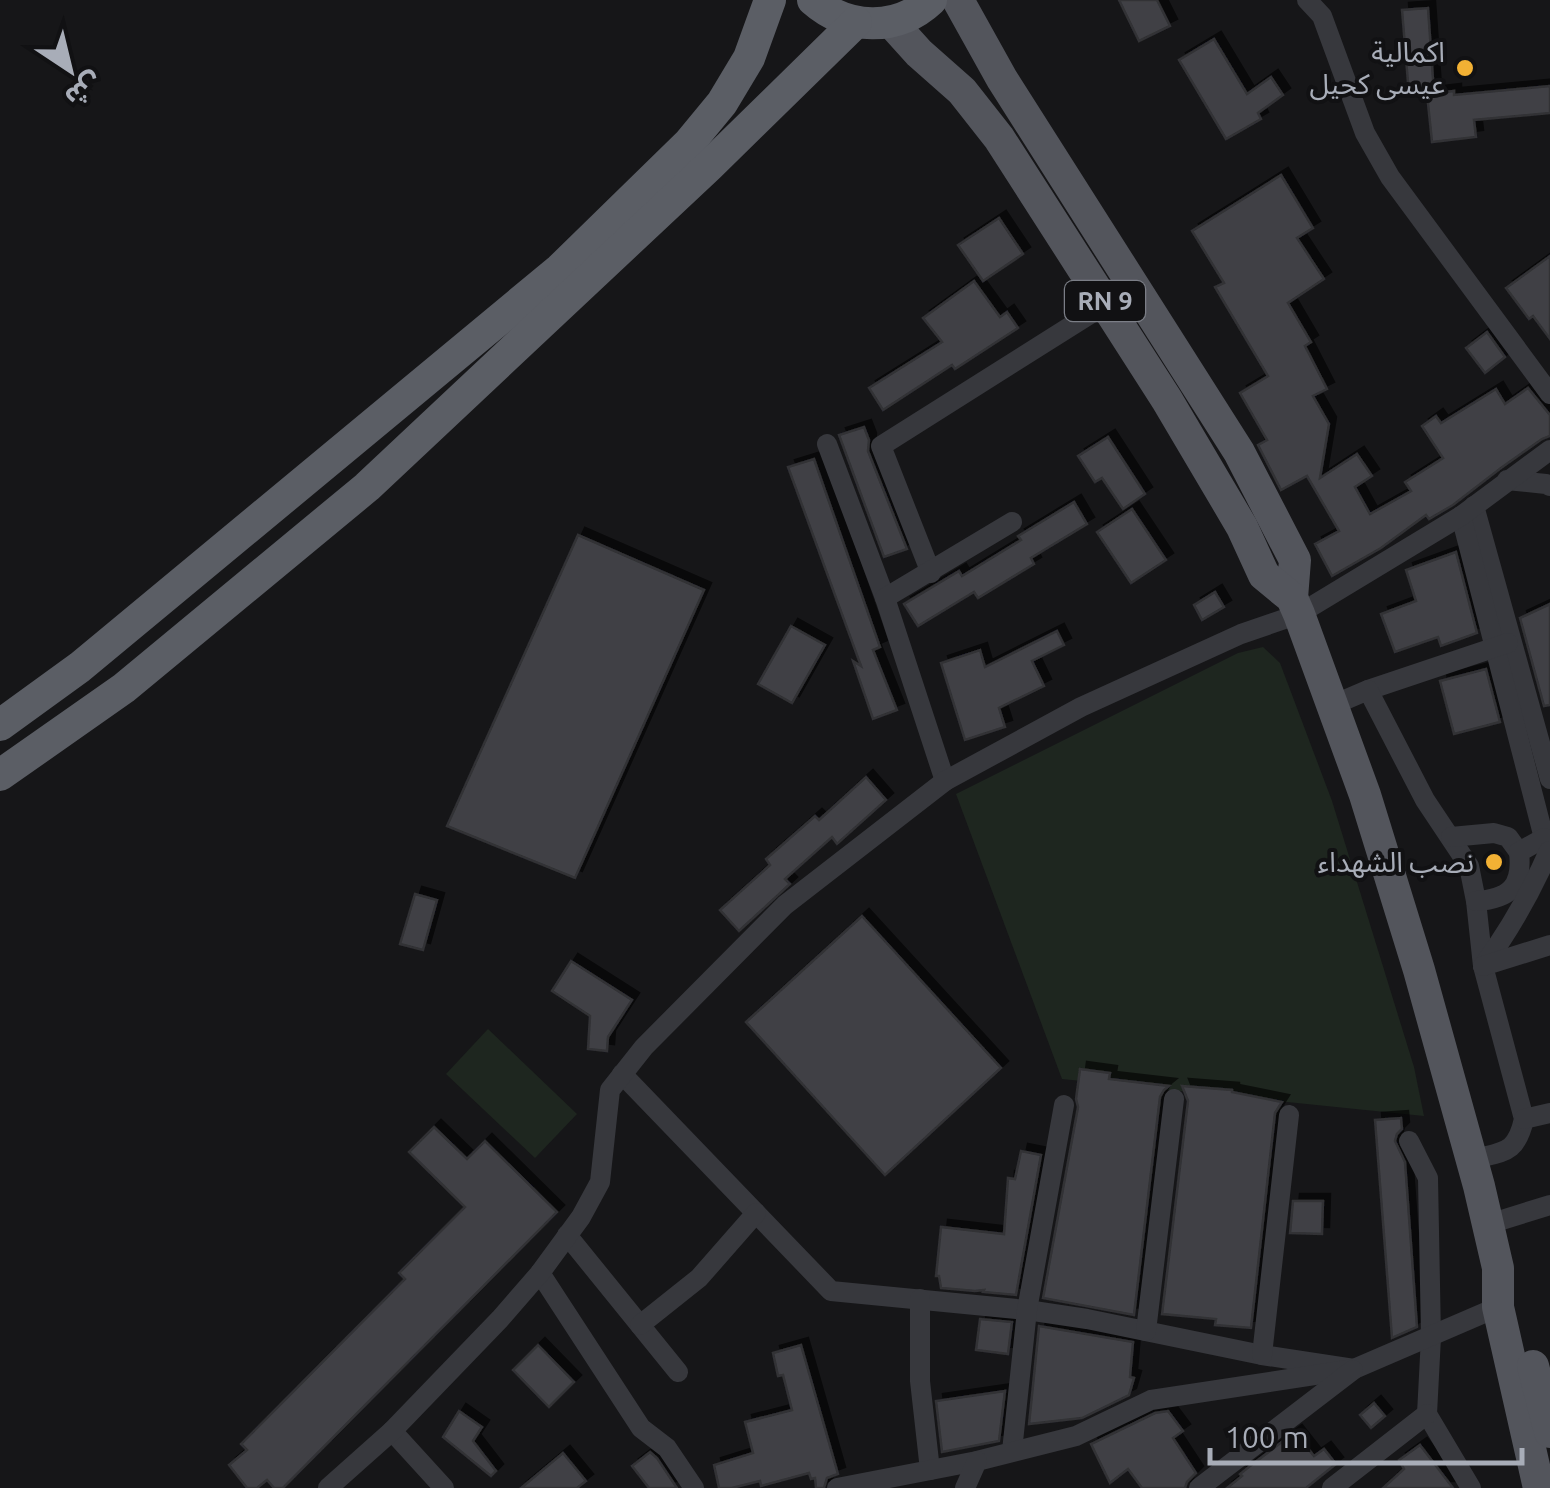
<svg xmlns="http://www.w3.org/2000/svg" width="1550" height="1488" font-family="Ubuntu,'Noto Sans Arabic',sans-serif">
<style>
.green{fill:#1e261f}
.building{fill:#404145;stroke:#303034;stroke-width:2.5;filter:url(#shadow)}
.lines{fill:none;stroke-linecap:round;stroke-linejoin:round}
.minor{stroke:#37383d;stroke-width:20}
.primary{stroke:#53555c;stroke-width:32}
.trunk{stroke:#5b5e65;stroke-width:32}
.poi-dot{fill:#f2b134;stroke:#111113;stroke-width:4}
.labels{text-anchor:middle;stroke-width:8;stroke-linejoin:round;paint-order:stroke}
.shield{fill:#111113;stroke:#7b7e86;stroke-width:2.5}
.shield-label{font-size:25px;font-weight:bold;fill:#a8adb8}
.poi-label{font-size:28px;fill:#a8adb8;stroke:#111113;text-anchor:end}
</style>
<defs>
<filter id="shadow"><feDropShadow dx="7" dy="-7" stdDeviation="0" flood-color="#0009"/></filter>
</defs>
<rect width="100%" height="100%" fill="#161618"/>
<g class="green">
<polygon points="1263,647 1280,663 1332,801 1414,1067 1424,1116 1062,1079 956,794 1238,653"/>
<polygon points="488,1029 577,1114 535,1158 446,1074"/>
</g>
<g class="building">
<polygon points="1119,0 1157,0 1170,26 1139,41"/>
<polygon points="1428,8 1434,93 1409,95 1402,10"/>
<polygon points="1214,39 1247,94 1271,77 1283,95 1258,113 1261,119 1226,139 1179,60"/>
<polygon points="1550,86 1550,113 1474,120 1476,137 1432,142 1427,94 1454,91 1454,95"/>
<polygon points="1281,175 1313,228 1297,238 1324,279 1288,303 1311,342 1305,346 1327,389 1313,396 1329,424 1320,478 1357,454 1372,476 1355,487 1370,514 1411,491 1405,482 1443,458 1422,426 1436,416 1441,423 1496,389 1505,404 1528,388 1550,415 1550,436 1542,439 1501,468 1453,505 1429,519 1426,515 1381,548 1332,576 1315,544 1339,531 1307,476 1281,490 1258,445 1267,440 1240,393 1268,376 1215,287 1224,283 1192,231"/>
<polygon points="999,218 1023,254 983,281 958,245"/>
<polygon points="1550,256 1550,339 1533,316 1529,319 1506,288"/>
<polygon points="974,281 1000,317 1007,312 1018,328 955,369 952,365 883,410 869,388 942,342 923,318"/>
<polygon points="1487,332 1505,357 1485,373 1466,348"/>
<polygon points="864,427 869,440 868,451 907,549 884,557 839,435"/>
<polygon points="1108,437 1145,494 1123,509 1102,478 1095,482 1078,456"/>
<polygon points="814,459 880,647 873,650 897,710 873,719 853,661 861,666 788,467"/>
<polygon points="1074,502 1087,524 1031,558 1034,564 978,598 974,592 918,626 904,604 959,571 962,576 1021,540 1018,536"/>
<polygon points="1132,509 1166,560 1131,583 1097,532"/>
<polygon points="578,535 704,590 575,878 447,826"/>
<polygon points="1456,552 1477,633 1441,646 1438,637 1395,652 1381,614 1416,601 1406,570"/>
<polygon points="1215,592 1224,607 1202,620 1194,605"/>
<polygon points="1550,604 1550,705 1544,706 1520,618"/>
<polygon points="791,626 825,645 792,703 758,684"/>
<polygon points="1057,631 1064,645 1032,661 1044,686 999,708 1005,727 965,740 941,663 980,650 985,667"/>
<polygon points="1486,669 1500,722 1454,734 1440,681"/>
<polygon points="866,777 886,800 837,844 832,837 785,879 790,884 739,931 720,910 770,865 766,859 815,816 819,820"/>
<polygon points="415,894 437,900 423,950 400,944"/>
<polygon points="862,916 1001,1068 885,1175 746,1022"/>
<polygon points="571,961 632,1000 608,1037 607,1051 588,1049 590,1016 552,991"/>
<polygon points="1080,1069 1110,1073 1109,1079 1169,1086 1164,1090 1160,1097 1134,1315 1043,1298 1078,1107 1076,1099"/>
<polygon points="1182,1086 1232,1090 1232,1092 1282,1102 1275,1113 1251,1328 1215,1325 1216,1319 1162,1314 1188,1101"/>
<polygon points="1401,1118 1402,1129 1397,1134 1395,1141 1405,1162 1417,1327 1392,1338 1375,1120"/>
<polygon points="434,1127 467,1159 485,1141 557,1212 283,1488 274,1488 267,1480 257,1488 247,1488 229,1465 247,1450 241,1444 405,1279 399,1273 465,1207 409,1152"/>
<polygon points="1021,1151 1041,1155 1016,1295 983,1292 984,1290 975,1291 941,1288 939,1276 936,1276 941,1227 1004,1234 1008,1178 1015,1179"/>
<polygon points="1293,1201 1323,1201 1322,1234 1290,1233"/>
<polygon points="980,1319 1012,1322 1008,1354 976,1350"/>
<polygon points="1039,1326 1133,1342 1130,1377 1134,1378 1129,1395 1082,1418 1029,1424"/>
<polygon points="538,1345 574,1382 549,1407 513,1370"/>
<polygon points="801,1345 838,1474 827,1478 824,1488 816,1488 815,1478 811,1479 809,1473 761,1486 760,1481 732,1488 719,1488 714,1465 753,1453 745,1422 792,1410 783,1375 778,1376 773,1353"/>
<polygon points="1005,1391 999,1441 942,1452 936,1401"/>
<polygon points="1374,1403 1385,1416 1371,1428 1360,1415"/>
<polygon points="459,1411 482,1427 473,1441 496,1471 491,1476 443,1437"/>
<polygon points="1168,1411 1183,1431 1173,1438 1196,1473 1187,1482 1185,1488 1142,1488 1128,1469 1110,1483 1091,1444 1155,1413"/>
<polygon points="1295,1432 1314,1456 1324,1449 1336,1464 1306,1488 1227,1488 1242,1476 1240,1474 1250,1466"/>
<polygon points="1420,1445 1453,1488 1383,1488 1404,1469 1399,1460"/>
<polygon points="650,1452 657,1458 677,1488 649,1488 632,1466"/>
<polygon points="563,1453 586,1481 577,1488 521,1488"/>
</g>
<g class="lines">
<g class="minor">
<polyline points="1307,0 1322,16 1365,133 1390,177 1550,394"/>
<polyline points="827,444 885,598"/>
<polyline points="1507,480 1546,484 1550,486"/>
<polyline points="1474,506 1550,779"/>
<polyline points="1461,516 1544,838"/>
<polyline points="931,573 881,446 1106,304"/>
<polyline points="1368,690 1508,643"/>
<path d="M1333 705 1368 690 1425 800 1469 866 1476 901 1483 966 1524 1119C1516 1155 1503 1151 1471 1160"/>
<polyline points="945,781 885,598 1012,522"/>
<polyline points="1451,837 1494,833 1508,837 1519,852"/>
<path d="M1476 901C1509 899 1523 887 1519 852L1544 838 1548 847"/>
<path d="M1483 966C1510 930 1531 892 1549 851"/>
<polyline points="1483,966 1550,945"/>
<polyline points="622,1074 831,1291 1027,1310 1087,1319 1262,1355 1354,1369"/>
<polyline points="1524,1119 1550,1113"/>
<polyline points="1409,1141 1428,1178 1431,1337 1427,1414 1471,1488"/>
<polyline points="1489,1224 1550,1205"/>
<polyline points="567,1235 678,1372"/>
<polyline points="540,1273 641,1428 667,1448 694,1488"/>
<polyline points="920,1299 920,1381 930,1470"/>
<polyline points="640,1325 699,1278 756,1213"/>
<polyline points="1146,1331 1174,1099"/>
<polyline points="1262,1355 1289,1115"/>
<polyline points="392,1431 444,1488"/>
<polyline points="1012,1451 1027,1310 1064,1105"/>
<polyline points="328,1488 392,1431 500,1319 540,1273 581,1217 600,1182 610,1090 644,1047 785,905 945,781 1081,707 1241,634 1299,614 1461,516 1550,450"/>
<polyline points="837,1488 977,1461 1076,1436 1151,1400 1354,1369 1498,1307"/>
<polyline points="965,1488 977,1461"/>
<polyline points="1199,1488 1353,1370"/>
<polyline points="1332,1488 1427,1414"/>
</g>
<g class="primary">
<polyline points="958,0 1002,79 1239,452 1295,560 1292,598"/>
<polyline points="891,22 919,53 962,91 999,138 1167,400 1242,527 1264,575 1292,598 1299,614 1365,795 1419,970 1479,1186 1498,1268 1498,1307 1539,1488"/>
<polyline points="1533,1366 1550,1432"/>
</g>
<g class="trunk">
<path d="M813 0C847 30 897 32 931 0"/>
<polyline points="0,725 80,667 560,269 689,143 722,103 749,58 770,0"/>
<polyline points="0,775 124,688 367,487 709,166 856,22"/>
</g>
</g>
<g class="poi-dot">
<circle cx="1465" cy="68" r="10"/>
<circle cx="1494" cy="862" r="10"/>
</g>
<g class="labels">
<rect class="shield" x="1065" y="281" width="80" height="40" rx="8"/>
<g class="shield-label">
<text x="1105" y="310">RN 9</text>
</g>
<g class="poi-label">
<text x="1445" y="62">اكمالية<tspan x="1445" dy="32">عيسى كحيل</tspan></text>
<text x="1474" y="872">نصب الشهداء</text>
</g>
</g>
<g transform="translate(70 70) rotate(145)" stroke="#111113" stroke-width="8" paint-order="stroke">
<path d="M0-8L18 38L0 25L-18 38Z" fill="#a8adb8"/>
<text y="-15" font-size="28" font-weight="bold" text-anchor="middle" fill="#a8adb8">ش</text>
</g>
<path d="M1210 1448v15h312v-15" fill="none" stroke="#a8adb8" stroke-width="5"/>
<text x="1225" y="1448" font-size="30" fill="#a8adb8" stroke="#111113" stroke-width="8" paint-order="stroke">100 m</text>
</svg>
